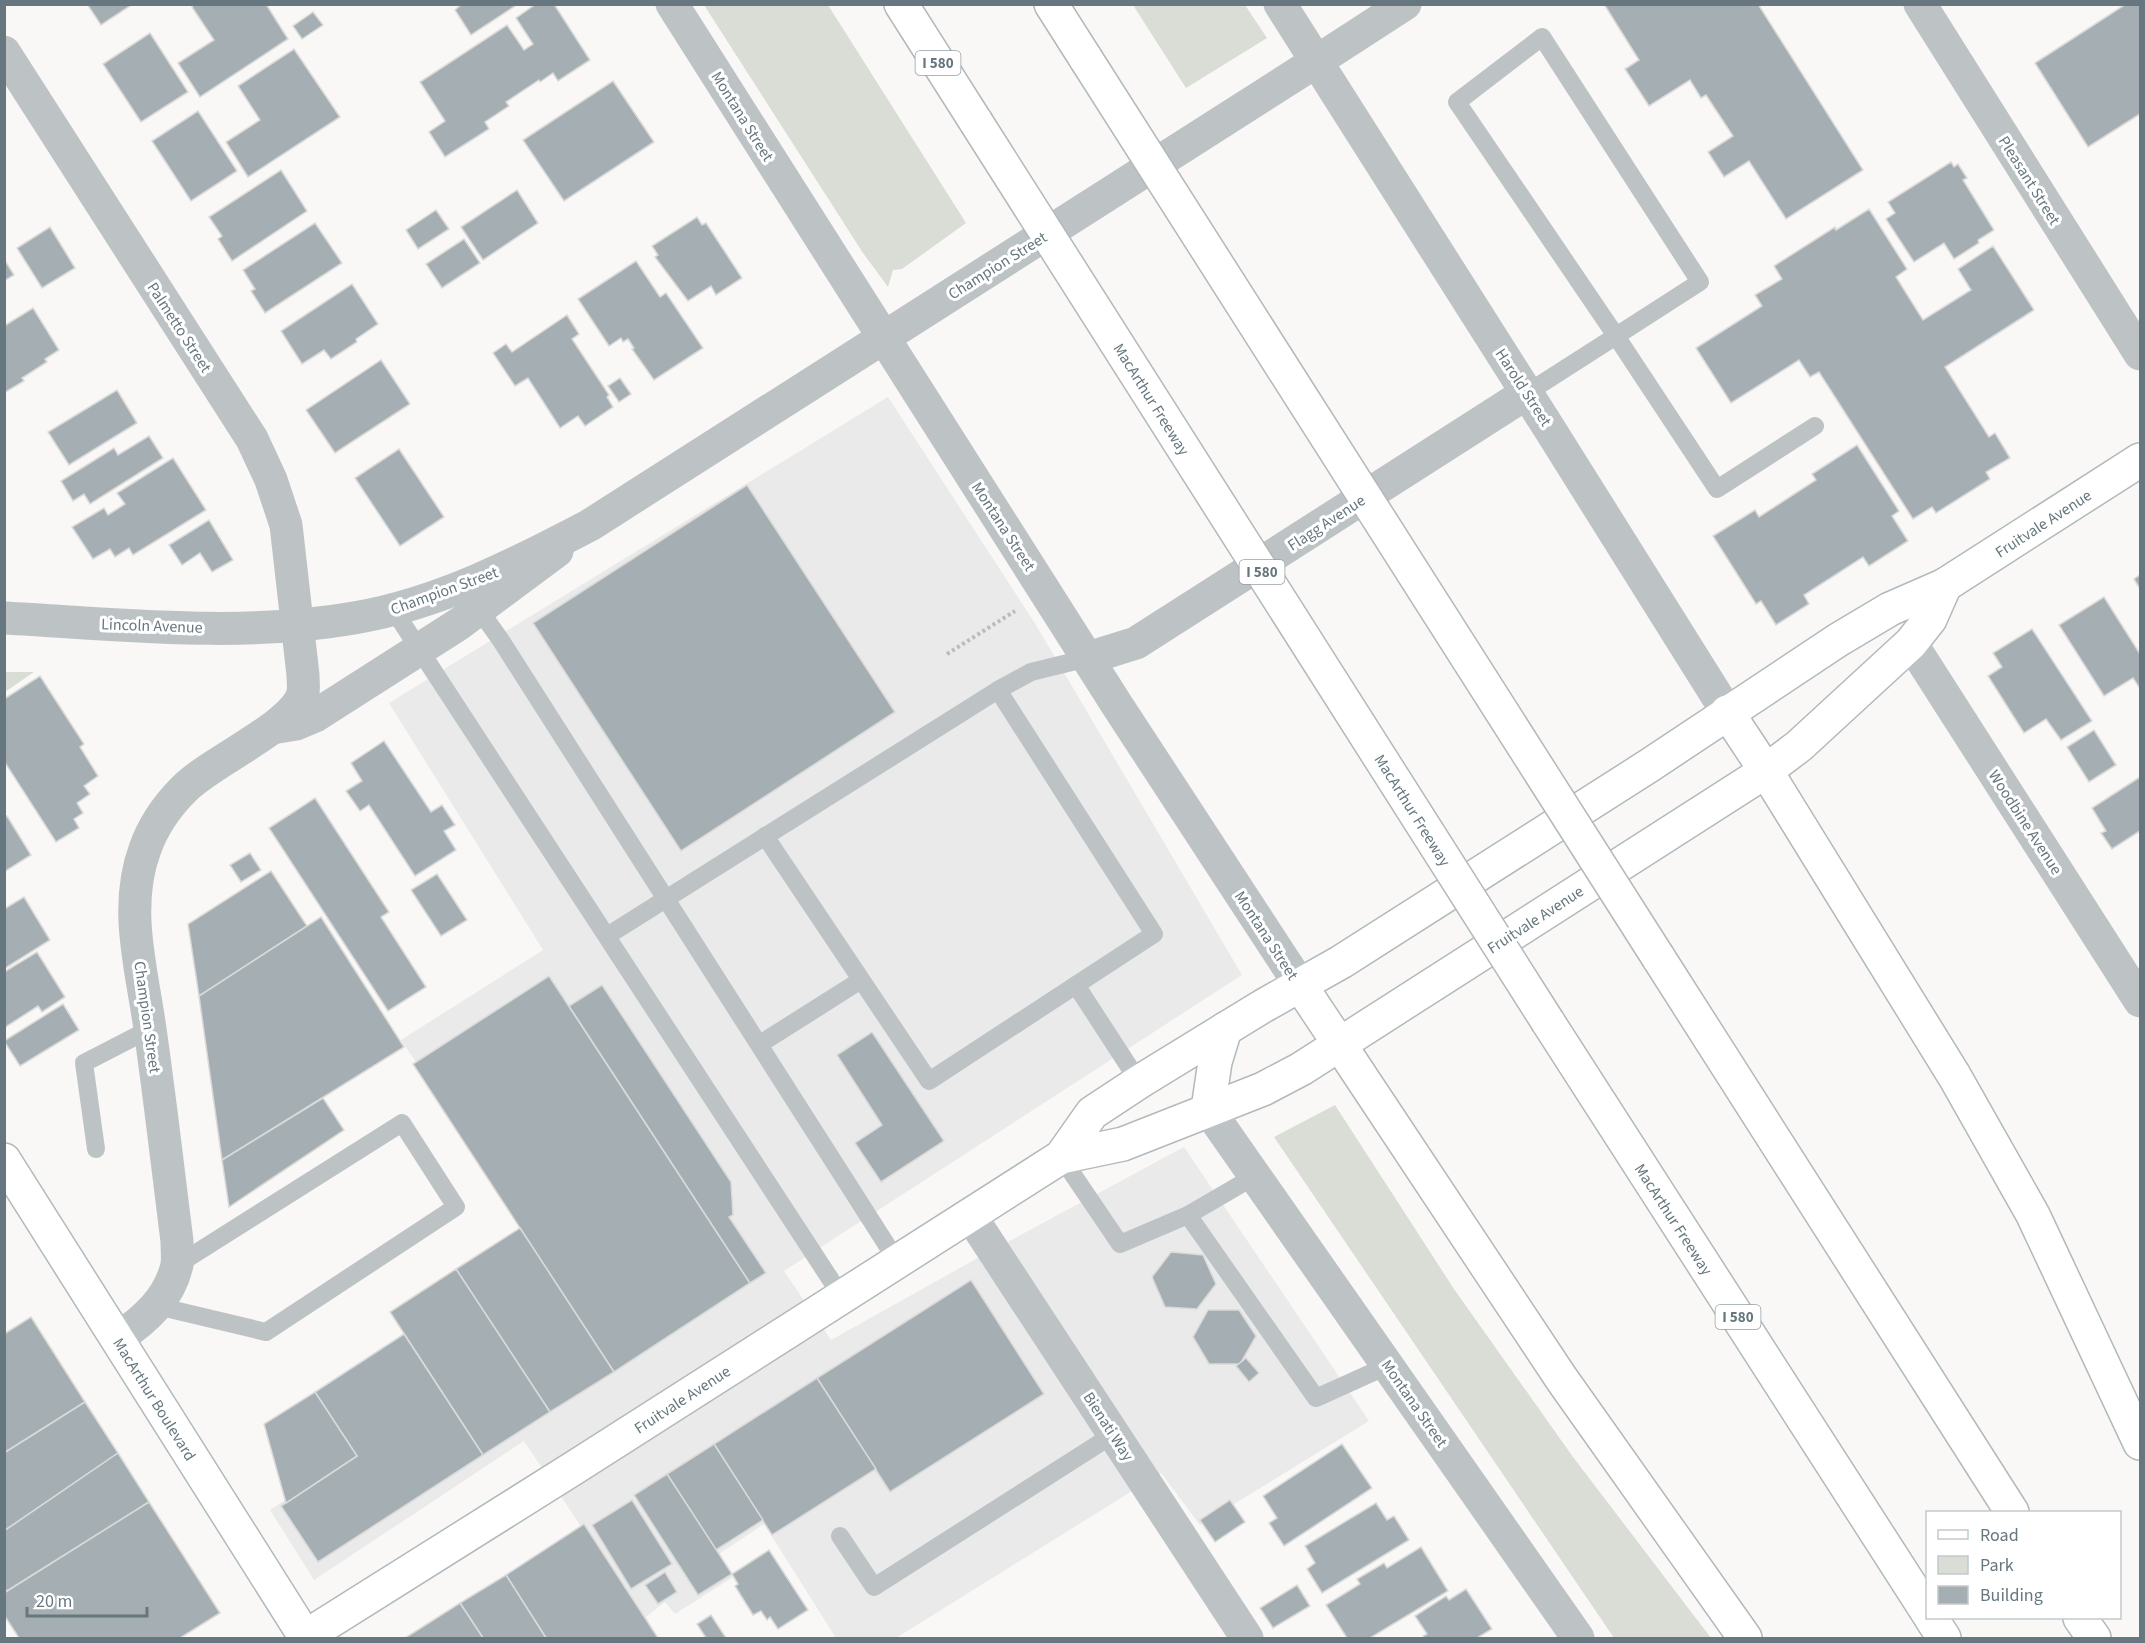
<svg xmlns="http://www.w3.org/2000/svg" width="2145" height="1643" font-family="'Source Sans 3',sans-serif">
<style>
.built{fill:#e9eae9}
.green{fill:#d9ddd6}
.building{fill:#a5afb3;stroke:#dadad9;stroke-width:1.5}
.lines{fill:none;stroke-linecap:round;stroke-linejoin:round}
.secondary-casing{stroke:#b2b9bc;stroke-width:36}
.motorway-casing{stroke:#b3b8ba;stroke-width:36}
.path{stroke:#b8bcbe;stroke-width:4;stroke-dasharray:3 3;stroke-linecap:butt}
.service{stroke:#bdc3c5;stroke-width:18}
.minor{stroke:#bdc3c5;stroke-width:33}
.tertiary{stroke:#bdc3c5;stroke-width:33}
.secondary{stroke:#fff;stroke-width:33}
.motorway{stroke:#fff;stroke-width:33}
.motorway-bridge-casing{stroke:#b3b8ba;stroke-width:36;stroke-linecap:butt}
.motorway-bridge{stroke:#fff;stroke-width:33}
.labels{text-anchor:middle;stroke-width:6;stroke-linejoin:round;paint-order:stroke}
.shield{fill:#fff;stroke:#94a0a5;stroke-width:1.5}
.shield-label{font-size:15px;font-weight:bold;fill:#66777f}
.street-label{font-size:16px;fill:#66777f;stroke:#fff}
</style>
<rect width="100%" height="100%" fill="#f9f8f6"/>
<polygon class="built" points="888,397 1036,625 1242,975 784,1271 831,1340 976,1259 1184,1147 1369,1421 1200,1525 1161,1473 896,1638 836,1638 764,1524 719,1554 733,1577 675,1614 665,1602 646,1617 658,1638 407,1638 582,1528 524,1441 314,1580 270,1510 359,1452 318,1390 408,1331 458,1270 527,1225 401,1040 543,950 389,703"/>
<g class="green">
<polygon points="704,5 828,5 966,223 902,269 893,270 888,287 863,253"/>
<polygon points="1133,5 1245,5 1267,38 1186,88"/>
<polygon points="5,672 34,672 5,692"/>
<polygon points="1335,1105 1454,1289 1573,1457 1711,1638 1614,1638 1274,1137"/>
</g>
<g class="building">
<polygon points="87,4 133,4 101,25"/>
<polygon points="195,4 266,4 288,39 200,97 178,63 214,40 192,7"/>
<polygon points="462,4 518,4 471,35 455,10"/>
<polygon points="536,4 554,4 590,60 558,81 553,73 540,82 539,80 506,102 509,106 485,122 489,129 445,157 429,132 445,121 420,82 507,25 524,50 533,44 516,18"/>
<polygon points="1604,4 1758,4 1863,170 1786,219 1749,161 1724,177 1708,152 1733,136 1706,95 1701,98 1690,80 1649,106 1625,69 1639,60"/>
<polygon points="2126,4 2140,4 2140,114 2088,147 2035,63"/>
<polygon points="313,12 323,25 302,39 293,26"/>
<polygon points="150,33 188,92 141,122 103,64"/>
<polygon points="294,49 340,117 248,177 226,142 260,120 238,86"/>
<polygon points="613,81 654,142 564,201 523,140"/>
<polygon points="198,111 237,171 191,201 152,141"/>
<polygon points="1951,162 1954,167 1958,164 1967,178 1963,180 1994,230 1978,240 1979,243 1954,259 1944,243 1914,262 1886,219 1895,213 1888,202"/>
<polygon points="281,170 307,211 232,261 218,239 222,236 209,217"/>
<polygon points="517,190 538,223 483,260 461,227"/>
<polygon points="1869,209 1907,269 1896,277 1923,320 1971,290 1958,269 1993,246 2034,310 1945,367 1989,437 1995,433 2010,458 1986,472 1990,479 1936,513 1932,507 1913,519 1819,372 1810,377 1799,360 1731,403 1696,348 1762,306 1755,295 1782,279 1774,266 1835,227 1836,230"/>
<polygon points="436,210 449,229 418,249 406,230"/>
<polygon points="697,217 702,225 706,223 742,278 716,295 711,286 688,301 655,257 658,255 652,246"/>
<polygon points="315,223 342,263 265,313 251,291 255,289 243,270"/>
<polygon points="50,227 75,268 42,288 17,248"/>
<polygon points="464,239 480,263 442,288 426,264"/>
<polygon points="4,259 14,275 4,281"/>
<polygon points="636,261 660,297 666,293 703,348 654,380 632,349 634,348 628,339 623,342 621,338 609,346 578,299"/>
<polygon points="352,284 378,324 356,339 357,342 331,359 324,350 302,364 281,331"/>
<polygon points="33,308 59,350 45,359 47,362 22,378 24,381 4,393 4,326"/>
<polygon points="567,315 579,334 572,339 609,395 607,397 613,407 585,426 578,416 560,428 528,378 515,386 493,353 506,344 512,352"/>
<polygon points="381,360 410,404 335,453 306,410"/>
<polygon points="620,378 631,394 619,402 608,386"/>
<polygon points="117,390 137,423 69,465 48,432"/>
<polygon points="149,436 163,458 90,504 84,494 73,501 61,481 114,448 118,455"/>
<polygon points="1857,445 1899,511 1892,516 1908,541 1869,566 1863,557 1804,595 1809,604 1776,625 1761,601 1756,604 1713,536 1755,510 1759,517 1816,480 1812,474"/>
<polygon points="399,449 444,517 400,546 355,478"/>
<polygon points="173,458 206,510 133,555 129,548 115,557 110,549 93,559 72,527 104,508 108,515 125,504 117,493"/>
<polygon points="747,485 895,712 681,851 533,623"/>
<polygon points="209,520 233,560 212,572 200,553 182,565 169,545"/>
<polygon points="2140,575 2140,589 2134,579"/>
<polygon points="2104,597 2140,654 2140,686 2139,687 2133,678 2104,696 2059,625"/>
<polygon points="2032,629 2092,721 2061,740 2046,719 2024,733 1988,676 2002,667 1993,653"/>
<polygon points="40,676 84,744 80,747 98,776 84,786 90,794 77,803 83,813 74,819 79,828 56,842 4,761 4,699"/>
<polygon points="2094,730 2116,765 2089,782 2067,747"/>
<polygon points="384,741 431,812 442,805 455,825 444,831 456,850 415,876 369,805 360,811 346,791 362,781 351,763"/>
<polygon points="2140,777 2140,831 2112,849 2101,833 2106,831 2092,808"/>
<polygon points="315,798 389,912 381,917 426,987 388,1011 269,828"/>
<polygon points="7,816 31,855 4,872 4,817"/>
<polygon points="250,853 261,870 241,882 230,865"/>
<polygon points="271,871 307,926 199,996 188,924"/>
<polygon points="437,874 467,920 441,936 411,890"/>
<polygon points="24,897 50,940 4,969 4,909"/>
<polygon points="321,917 404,1047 222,1160 199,996"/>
<polygon points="37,952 65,997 42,1012 38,1006 4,1028 4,972"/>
<polygon points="549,976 750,1283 614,1372 413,1064"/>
<polygon points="602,985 731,1182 733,1215 729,1217 766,1273 750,1283 569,1006"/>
<polygon points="63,1004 79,1030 20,1066 4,1041"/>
<polygon points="872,1032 944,1141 881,1182 855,1143 882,1125 837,1055"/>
<polygon points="323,1098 344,1130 229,1207 222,1160"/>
<polygon points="520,1228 614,1372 550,1412 456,1269"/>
<polygon points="1171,1252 1203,1255 1216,1284 1197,1309 1165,1307 1152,1277"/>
<polygon points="456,1269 550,1412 483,1455 390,1312"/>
<polygon points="971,1280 1044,1394 890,1492 817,1378"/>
<polygon points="1208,1310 1239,1310 1256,1336 1240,1364 1209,1364 1193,1337"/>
<polygon points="31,1317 85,1402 4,1453 4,1334"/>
<polygon points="404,1334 483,1455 318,1562 281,1506 357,1456 315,1392"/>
<polygon points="1246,1358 1259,1373 1249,1382 1236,1366"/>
<polygon points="817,1378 876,1469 772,1535 714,1444"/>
<polygon points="315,1392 357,1456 286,1503 264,1424"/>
<polygon points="85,1402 118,1453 4,1531 4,1453"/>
<polygon points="714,1444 763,1520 716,1550 667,1474"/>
<polygon points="1342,1444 1372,1488 1284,1546 1269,1523 1277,1518 1263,1496"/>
<polygon points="118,1453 149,1502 7,1591 4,1588 4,1531"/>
<polygon points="667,1474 732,1574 698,1595 634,1495"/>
<polygon points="632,1500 672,1564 631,1589 592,1525"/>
<polygon points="1230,1500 1245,1522 1215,1542 1200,1520"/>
<polygon points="149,1502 220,1613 180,1638 19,1638 4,1615 4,1593"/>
<polygon points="1376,1503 1387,1520 1394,1516 1409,1540 1322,1593 1307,1569 1315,1563 1305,1546"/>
<polygon points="584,1524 658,1638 546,1638 506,1575"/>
<polygon points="1421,1547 1448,1591 1370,1638 1347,1638 1326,1605 1360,1584 1357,1579 1384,1563 1387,1568"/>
<polygon points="769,1550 808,1610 778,1629 770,1617 767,1620 761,1611 753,1615 735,1586 738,1584 732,1574"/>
<polygon points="665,1572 677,1592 658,1604 645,1585"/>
<polygon points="506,1575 546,1638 483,1638 460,1603"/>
<polygon points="1297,1585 1310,1606 1273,1628 1260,1608"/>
<polygon points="1466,1589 1492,1629 1477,1638 1424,1638 1423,1636 1427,1634 1415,1616 1446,1596 1449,1600"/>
<polygon points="460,1603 483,1638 405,1638"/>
<polygon points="711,1615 726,1638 706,1638 697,1624"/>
</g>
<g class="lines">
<defs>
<g id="secondary">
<polyline points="1727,712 1766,771"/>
<polyline points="1300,985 1340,1045"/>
<polyline points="1208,1109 1215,1062 1225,1029"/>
<polyline points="1061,1157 1123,1144 1263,1089 1301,1069 1766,771 1799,746 1911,643 1930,619 1945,585"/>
<polyline points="4,1160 306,1638"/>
<polyline points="305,1637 577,1466 1061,1157 1092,1113 1139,1082 1263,1006 1341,962 1650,765 1838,640 1890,609 1945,585 2140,460"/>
</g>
<g id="motorway">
<polyline points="901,4 976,122"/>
<polyline points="1051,4 1086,59"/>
<polyline points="1766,771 1955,1077 2033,1215 2140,1443"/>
<polyline points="1658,957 2012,1512"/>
<polyline points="1548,1022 1928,1613"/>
<polyline points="1340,1045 1561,1378 1745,1638"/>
<polyline points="1931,1618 1944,1638"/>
<polyline points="2080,1618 2094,1638"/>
</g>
</defs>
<use href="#secondary" class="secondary-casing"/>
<use href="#motorway" class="motorway-casing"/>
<polyline class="path" points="947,654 1015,611"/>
<g class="service">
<polygon points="1542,37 1700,282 1616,336 1457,102"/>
<polyline points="1527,393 1616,336 1717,489 1815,426"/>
<polyline points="475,604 500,639 897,1261"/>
<polyline points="393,609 842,1297"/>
<polyline points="765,836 929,1081 1154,934 998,690"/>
<polyline points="607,936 998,690 1031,672 1088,658"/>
<polyline points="1076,985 1139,1082"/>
<polyline points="760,1044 861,980"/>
<polyline points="96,1149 84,1063 150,1029"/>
<polyline points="1061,1157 1120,1244 1188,1215"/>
<polyline points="1255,1176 1188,1215 1316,1398 1389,1365"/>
<polyline points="157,1306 266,1332 456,1207 402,1123 177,1265"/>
<polyline points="840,1536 874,1587 1114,1434"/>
</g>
<g class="minor">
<polyline points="1920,4 2140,354"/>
<path d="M4 52 252 439 271 480 286 525 303 675C303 681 304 688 303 693 295 726 211 761 184 789 167 806 153 826 145 849 123 908 142 970 150 1029 160 1099 168 1170 177 1241 177 1249 178 1258 177 1265 169 1299 145 1320 118 1338"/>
<polyline points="1317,61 1405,4"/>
<polyline points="1911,643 2140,1001"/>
<polyline points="1088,658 1136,643 1527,393"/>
<polyline points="278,727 296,724 315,716 459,624 557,551"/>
<polyline points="1208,1109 1578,1638"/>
<polyline points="970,1215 1247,1638"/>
</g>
<g class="tertiary">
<polyline points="672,4 1117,705 1300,985"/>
<polyline points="1280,4 1549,428 1727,712"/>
<path d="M4 618C120 624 239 638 354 618 438 604 516 564 590 525L1317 61"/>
</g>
<use href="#secondary" class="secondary"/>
<use href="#motorway" class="motorway"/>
<defs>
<g id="motorway-bridge">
<polyline points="1086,59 1658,957"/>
<polyline points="976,122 1548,1022"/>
</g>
</defs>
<use href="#motorway-bridge" class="motorway-bridge-casing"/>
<use href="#motorway-bridge" class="motorway-bridge"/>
</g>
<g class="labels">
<g class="shield">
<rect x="915.5" y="51" width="45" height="24" rx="4.5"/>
<rect x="1239.5" y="560" width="45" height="24" rx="4.5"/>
<rect x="1715.5" y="1305" width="45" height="24" rx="4.5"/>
</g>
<g class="shield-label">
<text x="938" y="68">I 580</text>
<text x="1262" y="577">I 580</text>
<text x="1738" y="1322">I 580</text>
</g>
<g class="street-label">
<text transform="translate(743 116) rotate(58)" y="6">Montana Street</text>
<text transform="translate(2030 180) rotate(58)" y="6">Pleasant Street</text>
<text transform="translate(997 265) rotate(-32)" y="6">Champion Street</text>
<text transform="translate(180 327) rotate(57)" y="6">Palmetto Street</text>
<text transform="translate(1524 387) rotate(57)" y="6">Harold Street</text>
<text transform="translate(1152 399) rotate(58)" y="6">MacArthur Freeway</text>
<text transform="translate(1326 522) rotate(-33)" y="6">Flagg Avenue</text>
<text transform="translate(2043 523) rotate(-33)" y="6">Fruitvale Avenue</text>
<text transform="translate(1004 526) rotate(57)" y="6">Montana Street</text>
<text transform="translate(444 590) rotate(-20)" y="6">Champion Street</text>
<text transform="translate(152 625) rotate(2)" y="6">Lincoln Avenue</text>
<text transform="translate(1413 810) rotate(58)" y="6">MacArthur Freeway</text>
<text transform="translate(2026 822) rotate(57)" y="6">Woodbine Avenue</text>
<text transform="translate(1535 919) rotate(-33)" y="6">Fruitvale Avenue</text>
<text transform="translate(1267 935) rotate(57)" y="6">Montana Street</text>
<text transform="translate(148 1017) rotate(82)" y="6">Champion Street</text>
<text transform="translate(1674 1219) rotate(57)" y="6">MacArthur Freeway</text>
<text transform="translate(155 1399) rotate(58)" y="6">MacArthur Boulevard</text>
<text transform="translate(682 1399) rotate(-33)" y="6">Fruitvale Avenue</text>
<text transform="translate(1415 1403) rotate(55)" y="6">Montana Street</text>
<text transform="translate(1109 1426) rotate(57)" y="6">Bienati Way</text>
</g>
</g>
<rect width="2145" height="1643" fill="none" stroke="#66777f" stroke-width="12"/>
<rect x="1926" y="1511" width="195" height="108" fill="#ffffff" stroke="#c2c9cc" stroke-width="1.5"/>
<rect x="1938" y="1530" width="30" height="9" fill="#ffffff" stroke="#c2c9cc" stroke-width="1.5"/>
<text x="1980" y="1541" font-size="18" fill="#66777f">Road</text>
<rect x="1938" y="1556" width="30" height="18" fill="#d9ddd6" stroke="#c2c9cc" stroke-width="1.5"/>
<text x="1980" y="1571" font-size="18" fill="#66777f">Park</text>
<rect x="1938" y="1586" width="30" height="18" fill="#a5afb3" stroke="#c2c9cc" stroke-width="1.5"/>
<text x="1980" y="1601" font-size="18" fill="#66777f">Building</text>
<path d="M27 1607v9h120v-9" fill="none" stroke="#66777f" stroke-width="3"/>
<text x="36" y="1607" font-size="18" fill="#66777f" stroke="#ffffff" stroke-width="4.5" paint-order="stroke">20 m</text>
</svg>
